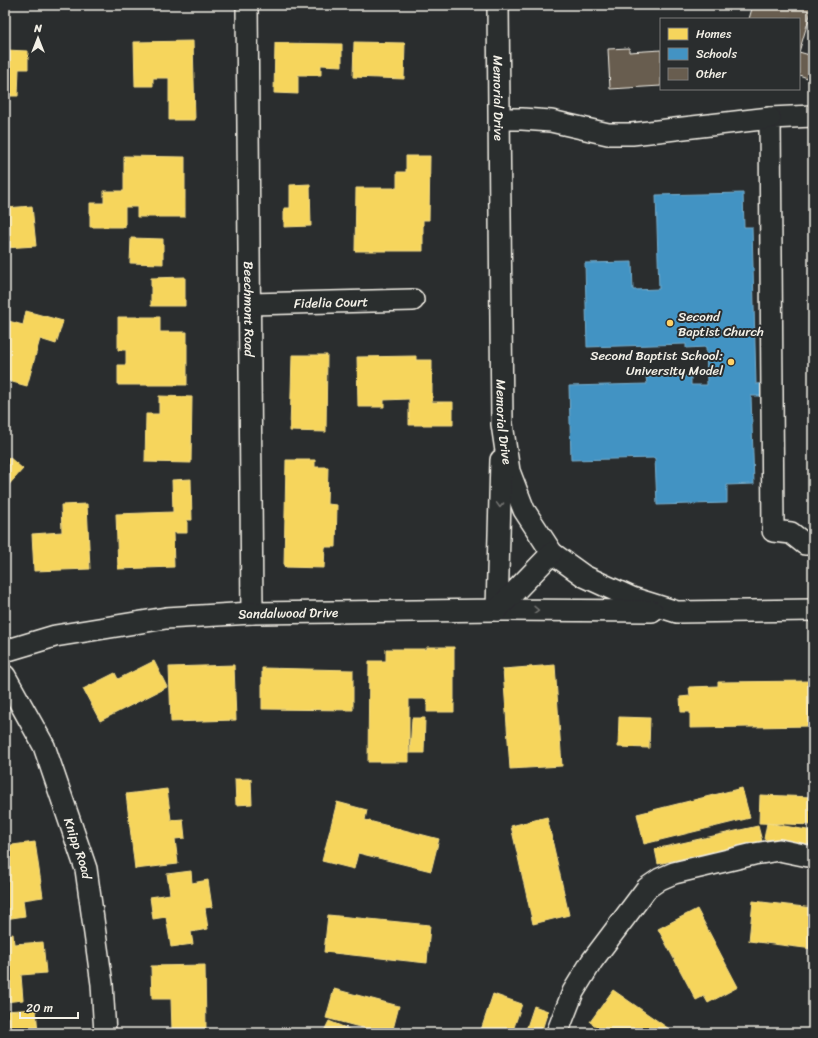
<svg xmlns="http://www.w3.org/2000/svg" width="818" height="1038" font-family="Sriracha,sans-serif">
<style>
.homes{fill:#f6d55c;stroke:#f5dd86}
.schools{fill:#4393c3;stroke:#78afce}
.building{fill:#685d4f;stroke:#f4f1e8}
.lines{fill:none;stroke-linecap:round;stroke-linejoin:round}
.minor-casing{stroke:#f4f1e8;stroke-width:24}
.minor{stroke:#2a2d2e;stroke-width:21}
.oneway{stroke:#71726f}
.poi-dot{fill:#ffd166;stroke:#2a2d2e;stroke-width:1.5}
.labels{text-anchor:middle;stroke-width:4;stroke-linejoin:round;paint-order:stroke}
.street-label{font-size:13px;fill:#f4f1e8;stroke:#2a2d2e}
.poi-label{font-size:13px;fill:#f4f1e8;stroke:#2a2d2e;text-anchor:start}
</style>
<rect width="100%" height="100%" fill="#2a2d2e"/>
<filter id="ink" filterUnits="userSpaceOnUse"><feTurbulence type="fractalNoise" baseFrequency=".025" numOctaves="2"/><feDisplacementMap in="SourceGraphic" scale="8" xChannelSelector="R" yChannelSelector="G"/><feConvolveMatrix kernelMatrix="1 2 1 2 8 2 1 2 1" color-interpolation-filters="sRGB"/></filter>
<g filter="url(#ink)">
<g class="homes">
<polygon points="193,41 195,120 169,120 169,78 153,78 153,86 135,86 134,42"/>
<polygon points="354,42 405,43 404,79 353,77"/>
<polygon points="275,43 342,44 342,66 321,65 321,75 298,75 298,94 274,93"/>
<polygon points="5,50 28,51 28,69 19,69 18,96 5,96"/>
<polygon points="124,156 185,157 185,217 137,217 137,207 125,207 125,227 90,227 90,203 104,203 104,191 124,191"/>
<polygon points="406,156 430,156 429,220 423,220 423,251 355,251 356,188 397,188 397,172 406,172"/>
<polygon points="310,184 311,226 284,227 284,208 290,208 290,185"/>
<polygon points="32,206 36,246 5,248 6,208"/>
<polygon points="131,238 163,239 163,264 130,263"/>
<polygon points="185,277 185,306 151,306 151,278"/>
<polygon points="26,311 63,321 56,344 40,339 27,386 5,380 5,320 23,325"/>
<polygon points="118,317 160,317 160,332 187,332 187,385 118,385 118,365 126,365 126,350 118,350"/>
<polygon points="292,355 327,355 326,432 290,431"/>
<polygon points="416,356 416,360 432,360 432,402 453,402 453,425 409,425 409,399 384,400 384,407 358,407 357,357"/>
<polygon points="159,396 192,397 191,463 145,462 146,414 159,414"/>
<polygon points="9,457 23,469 5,489 5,461"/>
<polygon points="286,460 315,460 315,467 328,467 327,504 337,505 336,547 325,547 324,568 284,567"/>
<polygon points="191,479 192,520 187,520 187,533 173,533 174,567 118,569 116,514 173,512 172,480"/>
<polygon points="87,504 90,569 34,571 32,534 62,532 61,505"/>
<polygon points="427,647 454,647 454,712 427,712 427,699 409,699 409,762 368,762 369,661 386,661 386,649 427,649"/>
<polygon points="154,661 167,687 100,721 83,689 115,673 118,679"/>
<polygon points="234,665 236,720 171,722 169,667"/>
<polygon points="555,665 562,766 510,769 503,669"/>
<polygon points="262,668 353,670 353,710 262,709"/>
<polygon points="813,681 813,726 690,728 690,712 681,712 680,697 690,696 689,687 718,686 718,682"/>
<polygon points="619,717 650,718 649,748 618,747"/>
<polygon points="412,718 425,718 424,753 410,753"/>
<polygon points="235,779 251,779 252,804 236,805"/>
<polygon points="742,788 750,818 644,844 637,814"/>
<polygon points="167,789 171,820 183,819 185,838 175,839 178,864 135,869 126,794"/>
<polygon points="760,795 813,797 813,825 759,823"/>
<polygon points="337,802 367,810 365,820 439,839 431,871 358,853 354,869 322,861"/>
<polygon points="547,817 569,915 533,924 511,826"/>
<polygon points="767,823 813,831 813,847 764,839"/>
<polygon points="758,826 762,841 658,864 655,849"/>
<polygon points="35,842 43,897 23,900 25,916 5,919 5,846"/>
<polygon points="191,871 192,883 208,880 212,907 205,908 208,929 191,932 193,944 171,947 166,917 153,919 150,897 170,894 167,874"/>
<polygon points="753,901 813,908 813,949 749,941"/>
<polygon points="697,909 738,987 708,1003 704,996 696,1000 658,929"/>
<polygon points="328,915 430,925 427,963 324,952"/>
<polygon points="13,934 14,944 43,942 46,973 21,975 23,1000 5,1002 5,935"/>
<polygon points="205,965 206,1029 172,1030 171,999 152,999 151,966"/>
<polygon points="334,989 399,1006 392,1033 382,1033 326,1018"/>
<polygon points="613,990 675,1033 606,1033 590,1022"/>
<polygon points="493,994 522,1004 512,1033 480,1033"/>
<polygon points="534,1006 548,1011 541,1033 525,1033"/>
<polygon points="36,1009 38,1033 5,1033 5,1011"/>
<polygon points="329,1021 358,1033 323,1033"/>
</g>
<polygon class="schools" points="743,193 744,227 752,227 756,384 769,383 769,396 751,396 754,484 727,485 727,503 657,505 655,458 571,460 569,386 647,384 646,377 691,376 691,385 707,385 706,347 686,348 686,344 587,347 585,263 632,262 633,290 659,289 656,195"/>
<g class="building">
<polygon points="753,5 813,5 799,52 813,56 813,80 799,75 799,19 749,19"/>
<polygon points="629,48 629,52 661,50 661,86 610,89 608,49"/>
</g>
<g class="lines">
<defs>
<g id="minor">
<path id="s1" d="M247 5 252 613"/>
<path id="s2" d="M498 5 502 424 509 471 524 510 552 553 584 576 632 598 677 612 813 610"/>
<polyline points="813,116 770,118 773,531 791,533 805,544 813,544"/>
<polyline points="500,119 522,119 551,121 608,134 632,134 770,118"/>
<path id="s3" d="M250 304 413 300"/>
<polyline points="501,460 497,610 652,611"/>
<path id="s4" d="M5 651 55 636 166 618 252 613 497 610 552 553"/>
<path id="s5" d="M5 676 44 746 86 869 102 984 105 1033"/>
<polyline points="557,1033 573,992 592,961 647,888 660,879 674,873 754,854 779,850 813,857"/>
</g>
</defs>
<use href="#minor" class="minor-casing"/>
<use href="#minor" class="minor"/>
</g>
<defs><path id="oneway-chevron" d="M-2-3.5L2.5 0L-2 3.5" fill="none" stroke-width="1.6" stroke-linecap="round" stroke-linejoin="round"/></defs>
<g class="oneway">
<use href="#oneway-chevron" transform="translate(500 505) rotate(92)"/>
<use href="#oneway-chevron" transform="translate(536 610) rotate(1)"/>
</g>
</g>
<g class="poi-dot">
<circle cx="670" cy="323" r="4"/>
<circle cx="731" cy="362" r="4"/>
</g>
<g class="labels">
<g class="street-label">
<text dy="5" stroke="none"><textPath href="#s2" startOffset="93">Memorial Drive</textPath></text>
<text dy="5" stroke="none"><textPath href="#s3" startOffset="81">Fidelia Court</textPath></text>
<text dy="5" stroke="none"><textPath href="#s1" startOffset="304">Beechmont Road</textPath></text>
<text dy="5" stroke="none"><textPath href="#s2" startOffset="417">Memorial Drive</textPath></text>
<text dy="5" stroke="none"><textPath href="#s4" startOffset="287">Sandalwood Drive</textPath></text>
<text dy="5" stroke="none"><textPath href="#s5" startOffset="188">Knipp Road</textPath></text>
</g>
<g class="poi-label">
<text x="678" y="321">Second<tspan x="678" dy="15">Baptist Church</tspan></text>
<text x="723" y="360" text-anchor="end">Second Baptist School:<tspan x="723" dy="15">University Model</tspan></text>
</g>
</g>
<rect width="818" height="1038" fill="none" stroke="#2a2d2e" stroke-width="20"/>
<rect x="10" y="10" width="798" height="1018" fill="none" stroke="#f4f1e8" stroke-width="1.5" filter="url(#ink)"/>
<rect x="660" y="18" width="140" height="72" fill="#2a2d2e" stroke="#7b7b78"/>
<rect x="668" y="28" width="20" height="12" fill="#f6d55c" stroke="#7b7b78"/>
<text x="696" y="38" font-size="12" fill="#f4f1e8">Homes</text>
<rect x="668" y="48" width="20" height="12" fill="#4393c3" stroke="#7b7b78"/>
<text x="696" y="58" font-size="12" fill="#f4f1e8">Schools</text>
<rect x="668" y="68" width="20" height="12" fill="#685d4f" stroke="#7b7b78"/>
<text x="696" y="78" font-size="12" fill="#f4f1e8">Other</text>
<g transform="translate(38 38)" stroke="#2a2d2e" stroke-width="3" paint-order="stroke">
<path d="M0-3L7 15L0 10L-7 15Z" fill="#f4f1e8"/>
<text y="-6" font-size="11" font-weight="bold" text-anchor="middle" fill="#f4f1e8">N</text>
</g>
<path d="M20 1012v6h58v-6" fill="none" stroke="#f4f1e8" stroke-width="2"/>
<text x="26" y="1012" font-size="12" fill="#f4f1e8" stroke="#2a2d2e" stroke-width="3" paint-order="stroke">20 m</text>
</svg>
